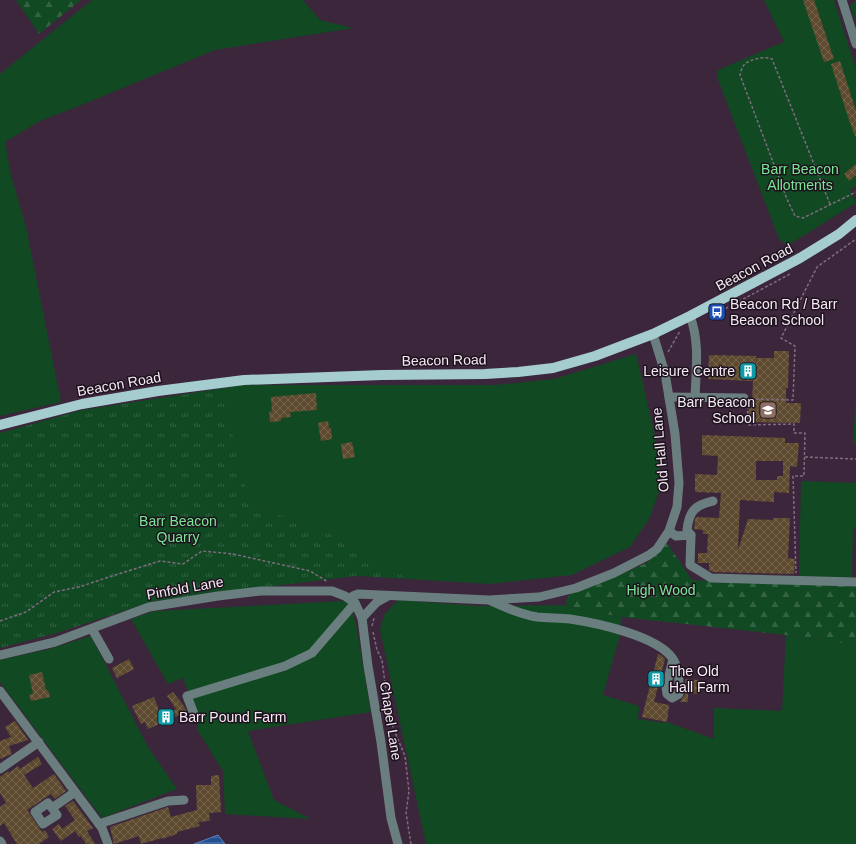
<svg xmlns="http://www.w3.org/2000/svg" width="856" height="844" font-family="Helvetica,sans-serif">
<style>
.green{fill:#114923}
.forest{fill:url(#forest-firs)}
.park{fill:url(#park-tufts)}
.water{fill:url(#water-rules);stroke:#627eb1}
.building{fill:url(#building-cross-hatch);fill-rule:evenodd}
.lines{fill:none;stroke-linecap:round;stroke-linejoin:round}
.path{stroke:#806c7f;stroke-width:1.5;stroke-dasharray:3 2;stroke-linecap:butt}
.minor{stroke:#6b7e7f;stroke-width:9}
.major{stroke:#a5cdd0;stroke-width:10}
.labels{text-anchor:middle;stroke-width:3;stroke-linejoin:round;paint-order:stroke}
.park-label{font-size:14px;fill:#7ae796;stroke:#1d131d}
.street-label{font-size:14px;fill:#f8e9f7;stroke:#1d131d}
.poi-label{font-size:14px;fill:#f8e9f7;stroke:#1d131d;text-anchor:start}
</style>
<defs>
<pattern id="forest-firs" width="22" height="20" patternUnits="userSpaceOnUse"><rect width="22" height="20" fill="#114923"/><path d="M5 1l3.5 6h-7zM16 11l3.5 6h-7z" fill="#346344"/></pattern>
<pattern id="park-tufts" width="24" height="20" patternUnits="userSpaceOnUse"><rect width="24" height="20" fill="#114923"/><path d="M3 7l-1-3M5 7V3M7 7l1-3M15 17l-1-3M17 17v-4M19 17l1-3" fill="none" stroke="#346344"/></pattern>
<pattern id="water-rules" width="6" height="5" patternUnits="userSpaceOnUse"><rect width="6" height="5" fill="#215093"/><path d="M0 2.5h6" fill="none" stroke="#4269a3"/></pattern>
<pattern id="building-cross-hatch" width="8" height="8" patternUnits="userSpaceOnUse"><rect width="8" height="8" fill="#5e4a2f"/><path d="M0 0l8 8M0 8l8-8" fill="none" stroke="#76644e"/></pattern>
</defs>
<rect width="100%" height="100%" fill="#3c263c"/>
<g class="green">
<polygon points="92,0 303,0 320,20 353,28 215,50 84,104 40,121 5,142 11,175 26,227 61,402 0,416 0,74"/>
<polygon points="764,0 834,0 856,69 856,185 850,190 856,203 787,246 779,239 717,77 718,70 784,42"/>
<polygon points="856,0 856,22 850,6"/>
<polygon points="636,354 655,436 662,484 649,519 630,547 572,575 489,584 408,579 327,532 256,507 194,454 0,433 83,410 243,385 495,385 554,379"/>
<polygon points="856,392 856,443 853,443"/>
<polygon points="801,481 856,483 856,528 854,527 853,529 852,580 799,579"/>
<polygon points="398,600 479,606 567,605 570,607 621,617 620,635 603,695 639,706 638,719 666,723 667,722 714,739 714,708 782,711 786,635 856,645 856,844 426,844 380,630 384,615"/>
<polygon points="344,601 350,605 356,624 371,712 248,731 274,800 311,819 225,814 223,771 198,731 198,719 183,678 168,684 131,619 155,611"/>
<polygon points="91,636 148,747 177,789 102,818 0,682 0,660 49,649"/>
</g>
<g class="forest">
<polygon points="16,0 81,0 39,34"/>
<polygon points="667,543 692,580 856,586 856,645 786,635 621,617 570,607 566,603 567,598 572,592 608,580 646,563"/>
</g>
<polygon class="park" points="221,389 249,501 256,507 327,532 408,579 356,576 154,601 57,633 0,648 0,433 83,410"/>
<polygon class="water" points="218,835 225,844 194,844"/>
<g class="building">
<polygon points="803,0 814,0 834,59 824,62"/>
<polygon points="840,61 856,111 856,136 855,136 848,117 831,64"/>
<polygon points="856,164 856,175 849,181 844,174"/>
<polygon points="774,351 789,351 788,388 786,388 786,403 801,403 800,423 748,422 749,402 752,402 753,381 708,379 709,355 756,356 756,358 774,358"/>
<polygon points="316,393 317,410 290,412 291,417 281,418 281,421 270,422 269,412 272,411 271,397"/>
<polygon points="328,421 329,428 331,428 332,439 321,441 318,423"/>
<path d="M702 435 785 438V443H799L797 467 790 466 789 493 774 492V502L740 500 738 550 748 519 773 520V518H790L788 558 795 559 794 574 713 572 709 570V563H698V553H707L708 534H703V530L694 529 695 520 696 517 719 518 721 493 695 492V474L717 475 718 456 702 455ZM756 461H783V476H777V480H756Z"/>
<polygon points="352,442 355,457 343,459 341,444"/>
<polygon points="658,654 661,655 665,659 654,702 669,705 667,722 642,717"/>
<polygon points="129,659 134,669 117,678 112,668"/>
<polygon points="42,672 46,690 48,690 50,697 31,701 29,695 33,694 29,675"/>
<polygon points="685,679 699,680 698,694 688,693 688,702 680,702 685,694"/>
<polygon points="173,692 184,706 187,712 148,729 145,722 141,724 132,706 154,697 161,716 176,709 167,696"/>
<polygon points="15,721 28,740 9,746 12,754 0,759 0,741 11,737 5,727"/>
<polygon points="38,757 42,764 24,775 33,788 54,774 66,791 55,799 51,794 27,810 42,832 45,830 49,837 39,844 17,844 4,823 0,826 0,807 6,803 0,793 0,777 8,771 9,773 18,766 20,769"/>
<polygon points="219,775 221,812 209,813 210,821 198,822 200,826 177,832 177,834 162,839 162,838 141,844 139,836 114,844 110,827 168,807 171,817 197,810 196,785 211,785 211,776"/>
<polygon points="73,801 93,828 87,831 95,844 86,844 81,836 79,837 75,831 61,841 52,829 59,824 62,829 75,820 65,806"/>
</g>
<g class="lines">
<g class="path">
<path d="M830 204 772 59C765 56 752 59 746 63 742 66 741 71 740 75L787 199 795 216 803 218 856 192"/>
<polyline points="721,311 790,274"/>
<polyline points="668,352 680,331"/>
<polyline points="751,399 793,400 795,346 781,338 817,267 856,239"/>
<polyline points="748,406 747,425 794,424 794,433 805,433 804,476 793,476 796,573"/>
<polyline points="805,457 856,459"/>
<polyline points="0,621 26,612 54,592 79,587 112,576 160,561 183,564 202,551 233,554 310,571 328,582"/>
<polyline points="372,626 374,618"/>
<polyline points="373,632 377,650 382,660 389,714 394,730 405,756 409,791 406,813 411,844"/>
</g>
<g class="minor">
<polyline points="842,0 856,44"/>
<path d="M690 316C700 342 696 370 695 397"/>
<polyline points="669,397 744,398"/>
<polyline points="669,531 676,536 691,535 690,565 711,578 856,582"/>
<path d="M691 535 687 530C689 511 695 505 713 501"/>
<polyline points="350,599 353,596 358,594 489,600 539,597 576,588 614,573 649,555 657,549 669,531 677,507 679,483 675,434 665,373 653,334"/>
<path d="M491 601C506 608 520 614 537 617 548 618 559 618 570 619 597 623 658 636 673 659 680 670 679 682 679 694L672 698 667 694 666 687 673 659"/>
<polyline points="362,618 377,602 388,596"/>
<polyline points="92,629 109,659"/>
<polyline points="0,655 55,642 149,607 218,596 261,591 332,591 345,596 355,603 362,618 368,666 381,742 391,818 398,844"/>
<polyline points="0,691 102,828 108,844"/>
<polyline points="194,714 187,696 285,666 312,653 355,603"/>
<polyline points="0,769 39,742"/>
<polyline points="52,808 48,803 35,812 43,824 57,815 52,808 75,792"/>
<polyline points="99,824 168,801 184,800"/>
<polyline points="0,841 2,844"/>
</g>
<polyline class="major" points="0,425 82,404 158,391 244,380 382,375 485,374 518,372 553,368 595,356 653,334 690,316 800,258 839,234 856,220"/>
</g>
<defs>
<symbol id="bus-square" viewBox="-11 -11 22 22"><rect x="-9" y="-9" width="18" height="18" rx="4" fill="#1a4fb4" stroke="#1d131d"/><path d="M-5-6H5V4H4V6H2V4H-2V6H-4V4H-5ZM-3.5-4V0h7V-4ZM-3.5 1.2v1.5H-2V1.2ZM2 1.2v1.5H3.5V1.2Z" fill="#fff"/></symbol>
<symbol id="building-square" viewBox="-11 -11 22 22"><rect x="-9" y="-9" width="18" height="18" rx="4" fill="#0f9aa8" stroke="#1d131d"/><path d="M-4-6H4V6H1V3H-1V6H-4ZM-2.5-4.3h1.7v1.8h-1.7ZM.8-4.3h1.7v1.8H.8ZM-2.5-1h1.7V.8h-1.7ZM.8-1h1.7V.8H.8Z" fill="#fff"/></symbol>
<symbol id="school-square" viewBox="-11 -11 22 22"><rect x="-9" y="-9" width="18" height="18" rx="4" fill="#8d6e63" stroke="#1d131d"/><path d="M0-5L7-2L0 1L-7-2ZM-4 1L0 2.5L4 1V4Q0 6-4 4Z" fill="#fff"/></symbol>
</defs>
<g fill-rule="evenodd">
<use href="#bus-square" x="707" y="302" width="20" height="20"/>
<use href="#building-square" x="738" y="361" width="20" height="20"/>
<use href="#school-square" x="758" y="400" width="20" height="20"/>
<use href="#building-square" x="646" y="669" width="20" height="20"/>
<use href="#building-square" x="156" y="707" width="20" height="20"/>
</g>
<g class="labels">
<g class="park-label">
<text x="800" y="174">Barr Beacon<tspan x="800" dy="16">Allotments</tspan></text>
<text x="178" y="526">Barr Beacon<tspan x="178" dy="16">Quarry</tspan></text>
<text x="661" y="595">High Wood</text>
</g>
<g class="street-label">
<text transform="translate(754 267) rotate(-28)" y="5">Beacon Road</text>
<text transform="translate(444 360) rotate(-1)" y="5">Beacon Road</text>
<text transform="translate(119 384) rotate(-10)" y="5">Beacon Road</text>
<text transform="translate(660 450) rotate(-95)" y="5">Old Hall Lane</text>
<text transform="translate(185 588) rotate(-10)" y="5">Pinfold Lane</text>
<text transform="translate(391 721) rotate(81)" y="5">Chapel Lane</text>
</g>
<g class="poi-label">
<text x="730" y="309">Beacon Rd / Barr<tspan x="730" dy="16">Beacon School</tspan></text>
<text x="735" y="376" text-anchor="end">Leisure Centre</text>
<text x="755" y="407" text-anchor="end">Barr Beacon<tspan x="755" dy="16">School</tspan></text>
<text x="669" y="676">The Old<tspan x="669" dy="16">Hall Farm</tspan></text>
<text x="179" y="722">Barr Pound Farm</text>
</g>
</g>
</svg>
